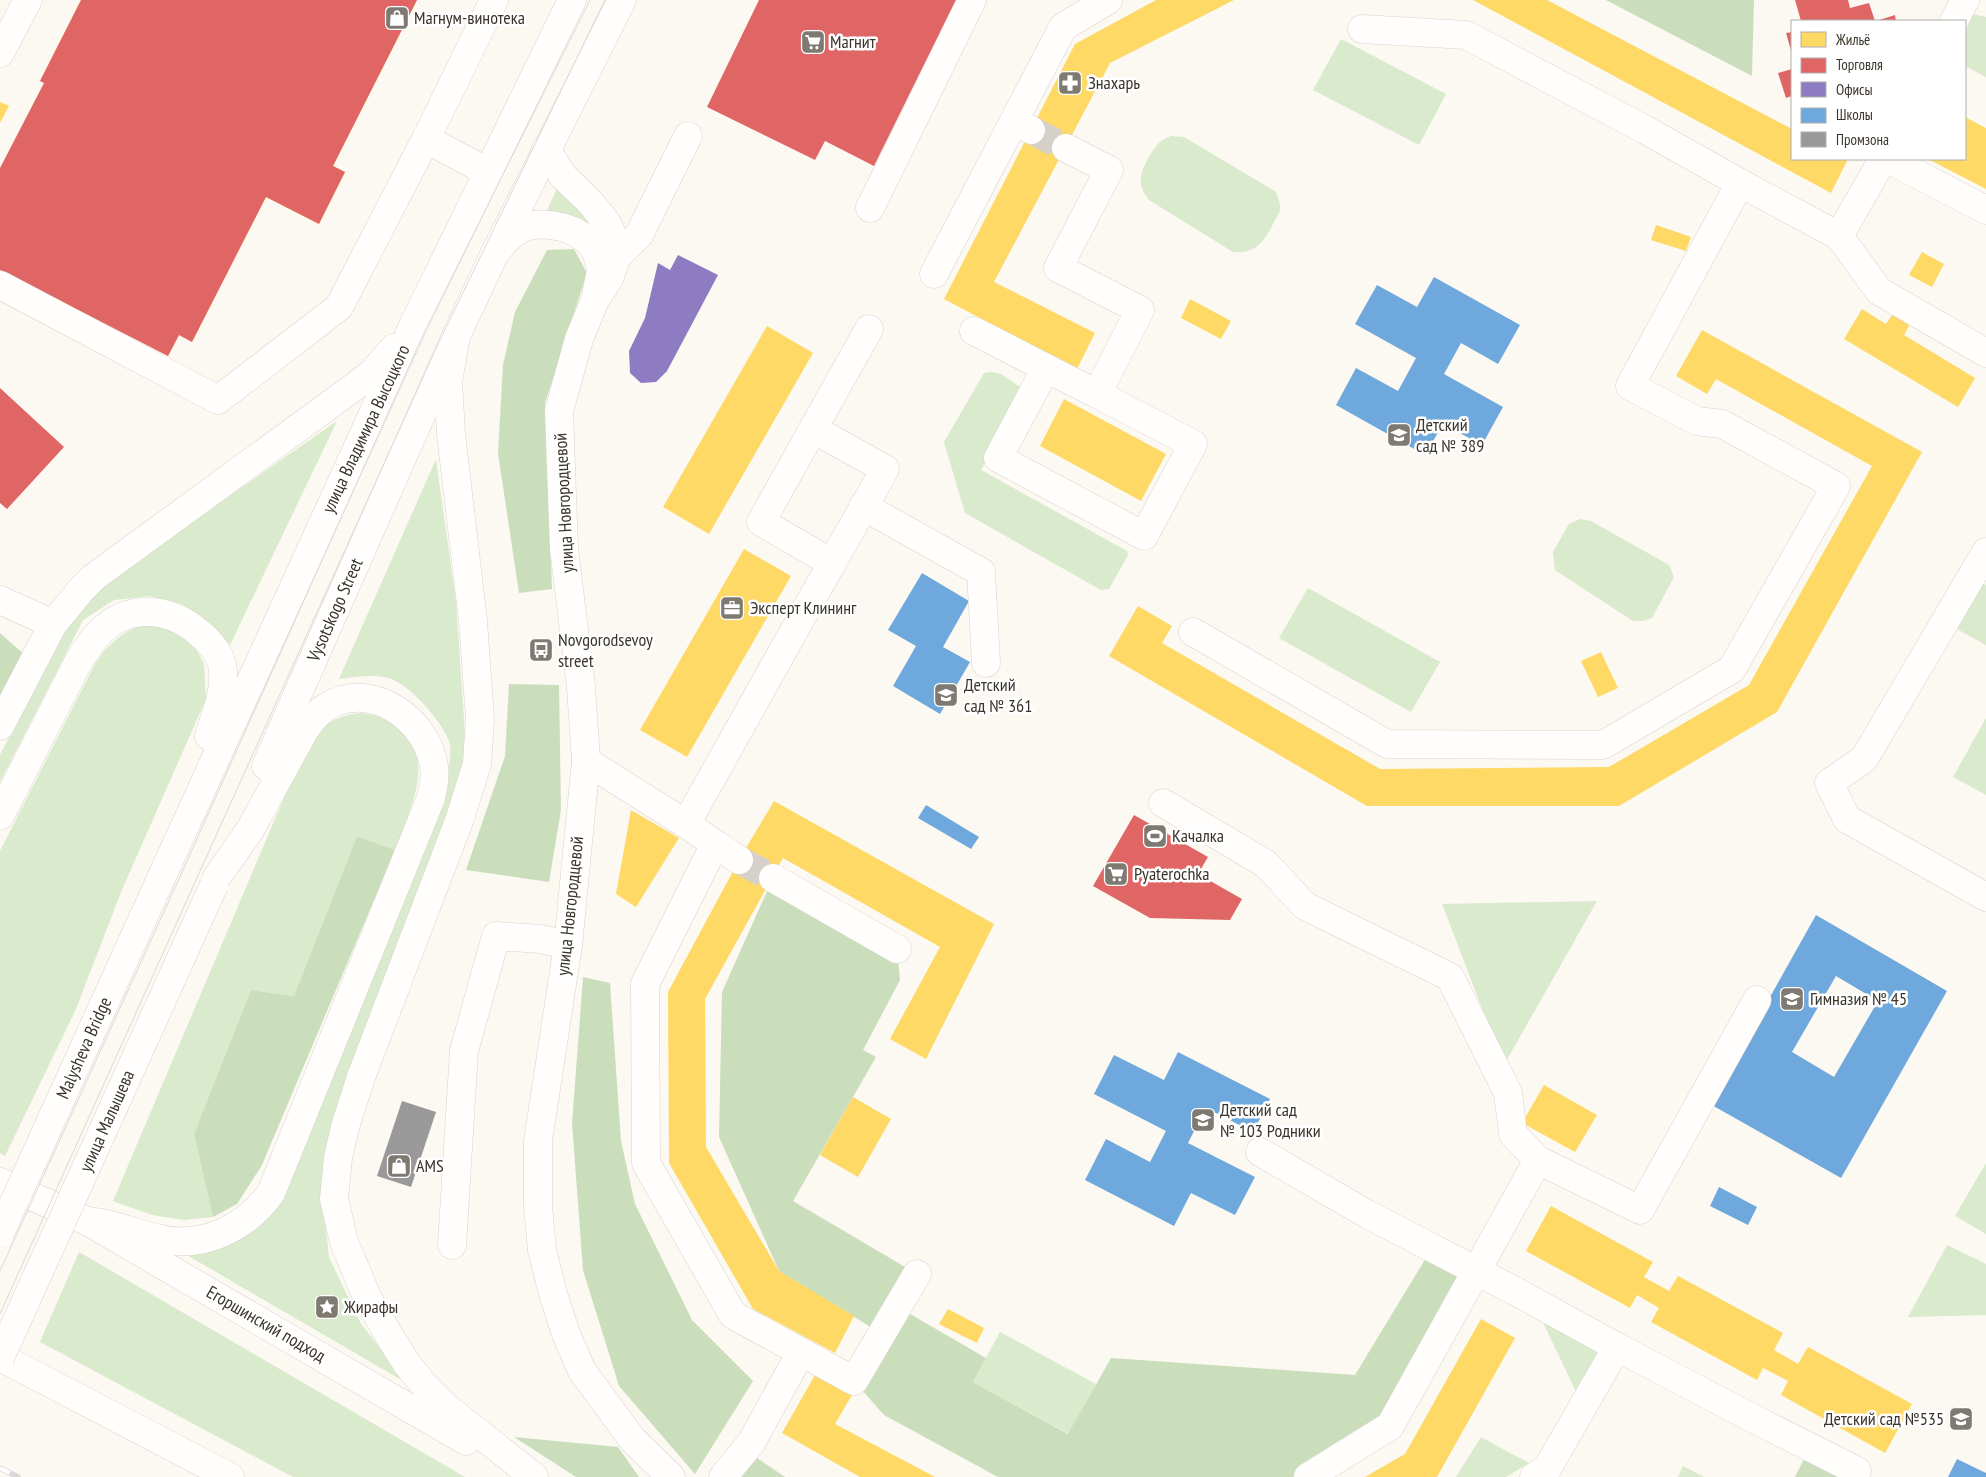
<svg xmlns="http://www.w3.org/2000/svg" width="1986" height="1477" font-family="'PT Sans Narrow',sans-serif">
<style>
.green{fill:#d9eacd}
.forest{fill:#cadebc}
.homes{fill:#ffd966}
.shops{fill:#e06666}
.offices{fill:#8e7cc3}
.schools{fill:#6fa8dc;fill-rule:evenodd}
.industry{fill:#999}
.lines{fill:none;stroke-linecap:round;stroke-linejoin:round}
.minor-tunnel{stroke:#d5d1ca;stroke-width:28;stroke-dasharray:28 14;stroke-linecap:butt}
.minor-casing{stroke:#d8d3cc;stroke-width:29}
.major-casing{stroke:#d8d3cc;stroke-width:29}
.minor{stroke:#fffefd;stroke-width:28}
.major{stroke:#fffefd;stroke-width:28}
.tram{stroke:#dad9d7;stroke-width:1}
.rail-casing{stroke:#dad9d7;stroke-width:5.5}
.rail{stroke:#fff;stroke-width:4;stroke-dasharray:11;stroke-linecap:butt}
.major-bridge-casing{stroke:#d8d3cc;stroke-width:29;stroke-linecap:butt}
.major-bridge{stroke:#fffefd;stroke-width:28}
.labels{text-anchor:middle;stroke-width:5;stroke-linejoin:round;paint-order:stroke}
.poi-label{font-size:18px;fill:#3a352b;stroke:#fff;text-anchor:start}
.street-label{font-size:18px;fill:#3a352b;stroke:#fff}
</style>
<rect width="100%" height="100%" fill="#fcf8f2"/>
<g class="green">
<polygon points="1973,14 1986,17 1986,77 1965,66 1965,33"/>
<polygon points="1341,39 1446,94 1419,145 1313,90"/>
<path d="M1171 136 1184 137 1276 192 1280 204V211C1268 232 1262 255 1233 252L1149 200C1136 184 1140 173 1149 157 1155 147 1159 140 1171 136Z"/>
<polygon points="563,176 590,202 596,254 540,225"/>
<polygon points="992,372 1001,374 1020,387 1020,398 981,470 1127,551 1128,555 1109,589 1101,590 965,513 944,442 984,373"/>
<polygon points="337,421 230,645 206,621 182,604 149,596 114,600 83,620 0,782 0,755 68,620 116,575"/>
<path d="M436 459 456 602 466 749 463 777 331 1127 322 1192 329 1257 360 1322 405 1382 185 1254C202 1254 245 1239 258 1228 265 1223 271 1214 277 1208L446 786C447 775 452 753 450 744 444 723 409 683 388 678 371 674 356 677 339 679Z"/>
<polygon points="1580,519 1591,521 1669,565 1674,577 1652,618 1643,621 1633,621 1555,570 1553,552 1569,524"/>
<polygon points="1981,582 1986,585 1986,645 1955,628"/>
<polygon points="1308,588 1440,662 1411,712 1279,638"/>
<path d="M143 624 170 626 192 641 204 664 206 699 121 892 76 1009 5 1156 0 1153V851L95 664C111 641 118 636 143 624Z"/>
<path d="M360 713C379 715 393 720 406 735 434 767 407 816 395 850L357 836 294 996 251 990 194 1134 213 1217 184 1220 152 1215 113 1201 297 767C314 736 321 718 360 713Z"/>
<polygon points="1986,718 1986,795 1953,777"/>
<polygon points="1597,901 1504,1065 1442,904"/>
<polygon points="1986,1163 1986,1234 1955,1216"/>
<polygon points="1947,1245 1986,1264 1986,1315 1908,1317"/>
<polygon points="79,1252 465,1477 293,1477 40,1342"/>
<polygon points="1540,1316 1602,1350 1577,1394"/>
<polygon points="1000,1332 1096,1384 1069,1434 973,1382"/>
<polygon points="1481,1437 1529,1463 1506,1477 1456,1477"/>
<polygon points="1683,1466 1704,1477 1678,1477"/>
</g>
<g class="forest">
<polygon points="1606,0 1754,0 1752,76"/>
<polygon points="574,249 587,273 545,403 552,589 519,593 498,453 503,365 515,312 547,250"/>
<polygon points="0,633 26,656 0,706"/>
<polygon points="509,684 559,685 561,810 549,882 466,870 505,756"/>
<polygon points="357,836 395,850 262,1165 237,1204 213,1217 194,1134 251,990 294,996"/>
<polygon points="773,878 897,949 900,980 863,1050 876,1057 793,1201 917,1274 874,1329 779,1271 719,1137 722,992"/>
<polygon points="583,977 610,983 621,1141 635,1204 692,1320 753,1381 695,1474 619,1386 583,1270 572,1123"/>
<polygon points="1432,1248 1477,1272 1390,1426 1308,1477 998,1477 884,1415 854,1381 898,1307 986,1358 973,1382 1068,1434 1111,1358 1355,1375"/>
<polygon points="514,1437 618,1447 639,1477 576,1477"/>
<polygon points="1810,1447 1859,1477 1795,1477"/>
<polygon points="757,1458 785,1477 741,1477"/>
</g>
<g class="homes">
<polygon points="81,0 135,0 83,103 40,81"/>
<polygon points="307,0 417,0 333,166 345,172 319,224 266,197 192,342 179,335 168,356 130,336 140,316 158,325 232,179 221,174 247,122 291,145 329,71 341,77 355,50 344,44 354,24"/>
<polygon points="1156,0 1234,0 1110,63 994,282 1095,333 1077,369 944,299 1075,44"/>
<polygon points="1473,0 1547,0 1792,129 1792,159 1848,159 1831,193"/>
<polygon points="0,102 9,106 0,123"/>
<polygon points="1965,117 1986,128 1986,189 1928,159 1965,159"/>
<polygon points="105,212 140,230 135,241 144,246 105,323 0,270 0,228 78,267"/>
<polygon points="1656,225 1691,237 1686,251 1651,240"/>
<polygon points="1922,252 1944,264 1932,287 1909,275"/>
<polygon points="1190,299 1231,321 1221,339 1181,318"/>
<polygon points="1862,309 1886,324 1896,309 1913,319 1904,335 1975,378 1958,407 1844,339"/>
<polygon points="767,326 813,353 709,534 663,507"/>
<polygon points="1702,330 1922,452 1777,712 1619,806 1367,806 1109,656 1138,606 1172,626 1162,643 1380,769 1609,767 1749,685 1872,466 1716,379 1707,394 1676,376"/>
<polygon points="1064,399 1166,454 1141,501 1040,446"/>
<polygon points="744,549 791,576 687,757 640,730"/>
<polygon points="1601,652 1618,688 1598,697 1581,661"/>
<polygon points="774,801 994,924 926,1059 890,1039 940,947 783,858 705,999 706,1147 779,1271 854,1316 835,1353 753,1309 669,1163 668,992 739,860"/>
<polygon points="631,810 679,838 636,907 616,894"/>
<polygon points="1544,1085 1597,1115 1575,1152 1522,1123"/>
<polygon points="853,1097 891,1119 858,1177 820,1155"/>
<polygon points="1551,1206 1653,1262 1644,1277 1669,1291 1678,1276 1783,1333 1774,1350 1798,1364 1808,1347 1912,1404 1885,1453 1781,1395 1788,1381 1763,1368 1757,1380 1651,1322 1659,1308 1637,1295 1630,1308 1526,1251"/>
<polygon points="948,1309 984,1328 977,1343 939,1324"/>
<polygon points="1481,1319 1515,1338 1437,1477 1365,1477 1405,1454"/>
<polygon points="815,1375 852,1395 835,1424 935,1477 860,1477 782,1433"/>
</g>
<g class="shops">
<polygon points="81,0 417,0 333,166 345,172 319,224 266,197 192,342 179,335 168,356 0,270 0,168 44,83 40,81"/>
<polygon points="759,0 956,0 874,166 825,141 815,160 707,107"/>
<polygon points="1795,0 1848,0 1850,8 1869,3 1875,21 1801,21"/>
<polygon points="1895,15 1896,21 1876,21"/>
<polygon points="1792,32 1792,54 1786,33"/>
<polygon points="1792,69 1792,96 1786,98 1778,73"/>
<polygon points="0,388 64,447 7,509 0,503"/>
<polygon points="1134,815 1208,857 1198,874 1242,899 1230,920 1150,918 1093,886"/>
</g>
<polygon class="offices" points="678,255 718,275 667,371 656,382 641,383 630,373 629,351 645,318 658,263 670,270"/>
<g class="schools">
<polygon points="1434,277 1520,325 1498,364 1461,343 1444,374 1503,407 1482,445 1443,424 1425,455 1336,405 1356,368 1398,391 1416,358 1355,324 1377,285 1417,307"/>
<polygon points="922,573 969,601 943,647 970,662 940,714 893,686 916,646 888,630"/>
<polygon points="926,805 979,837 971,849 918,818"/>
<path d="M1816 915 1947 991 1841 1178 1710 1104ZM1836 976 1878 1001 1834 1077 1792 1052Z"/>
<polygon points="1178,1052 1270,1099 1253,1132 1206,1108 1188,1143 1255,1177 1235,1215 1191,1193 1174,1226 1085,1180 1106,1139 1150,1162 1166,1131 1094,1094 1114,1055 1164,1080"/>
<polygon points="1719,1187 1757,1207 1748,1225 1710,1206"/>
<polygon points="1957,1459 1986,1473 1986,1477 1948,1477"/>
</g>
<polygon class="industry" points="402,1101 436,1112 411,1187 377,1176"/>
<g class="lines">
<g class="minor-tunnel">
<polyline points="1031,130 1066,148"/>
<polyline points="739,860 773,878"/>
</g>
<defs>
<g id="minor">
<polyline points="1954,21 1965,0"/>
<polyline points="1362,29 1466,35 1644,129 1740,183"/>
<polyline points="0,53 28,0"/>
<polyline points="1031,130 1014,121 1063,27 1108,0"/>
<polyline points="426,139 488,172"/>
<polyline points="1066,148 1109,170 1058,268 1140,310 1097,394 1193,444 1144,536 998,458 1046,368 1097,394"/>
<polyline points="546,149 563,176 590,202 606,222 611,232 617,256 609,279 595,300 579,339 559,411 564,549 581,687 586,761 568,945 538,1141 538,1206 542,1250 553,1294 566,1334 582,1371 633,1440 671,1477"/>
<polyline points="1888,159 1986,210"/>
<polyline points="870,208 972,0"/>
<polyline points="1839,236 1883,159"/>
<path d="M495 253C502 245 508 236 517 231 537 219 570 225 587 240 594 246 598 256 600 264 602 272 598 283 597 291"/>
<polyline points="617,256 639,235 688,136"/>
<polyline points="934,274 1014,121"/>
<polyline points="0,285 218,400 339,307 426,139 494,0"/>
<polyline points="974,331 1046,368"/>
<polyline points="813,429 885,469 832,563"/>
<polyline points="863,506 981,572 986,663"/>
<polyline points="1986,552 1864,759 1829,783 1847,819 1986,897"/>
<polyline points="0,600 53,624"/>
<polyline points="1193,632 1387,744 1603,745 1732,669 1836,486 1722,424 1697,421 1630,386 1740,183 1839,236 1879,291 1986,353"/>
<polyline points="586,761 686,824 832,563 761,522 869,329"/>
<polyline points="1163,803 1266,864 1305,906 1450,977 1508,1093 1513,1134 1538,1160"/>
<polyline points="686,824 715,844 645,984 646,1163 733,1315 801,1352"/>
<polyline points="715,844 739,860"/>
<polyline points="773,878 897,949"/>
<polyline points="1260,1152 1367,1214 1515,1291 1617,1347"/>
<polyline points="452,1245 464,1051 496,936 540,939 568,945"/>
<polyline points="723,1477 751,1443 801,1352 854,1381 917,1274"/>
<polyline points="1308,1477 1390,1426 1538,1160 1640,1210 1757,1000"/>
<polyline points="1534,1477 1547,1469 1617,1347 1756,1420 1857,1471"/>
</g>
<g id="major">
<polyline points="456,336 448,381 451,434 473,621 480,719 477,764 459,821 361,1077 345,1127 338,1158 334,1199 344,1242 367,1297 390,1337 407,1364 424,1385 446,1407 534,1477"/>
<polyline points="0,726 53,624 81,590 94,577 354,387 372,373 394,348"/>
<polyline points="266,766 456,336 495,253 622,0"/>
<path d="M0 816 76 666C83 654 91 641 101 631 129 604 169 607 198 632 208 640 219 651 222 665 227 689 216 713 209 736"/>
<polyline points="168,863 413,326 572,0"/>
<polyline points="0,1182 87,1221 466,1441"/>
<path d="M87 1221C114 1223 138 1235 165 1240 208 1247 247 1226 271 1193L431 798C433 788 436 777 434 767 428 719 369 678 325 708 316 714 310 722 304 731L250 830 217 877"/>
<polyline points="0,1357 230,1477"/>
</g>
</defs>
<use href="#minor" class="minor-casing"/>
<use href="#major" class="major-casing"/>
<use href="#minor" class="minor"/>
<use href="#major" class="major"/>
<g class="tram">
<polyline points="0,1271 183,870 424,333 590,0"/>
<polyline points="0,1314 439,342 605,0"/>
</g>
<defs>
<polyline id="rail" points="0,1468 18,1477"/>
</defs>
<use href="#rail" class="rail-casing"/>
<use href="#rail" class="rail"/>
<defs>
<g id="major-bridge">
<polyline points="0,1233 168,863"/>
<polyline points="0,1358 214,885"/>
</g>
</defs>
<use href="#major-bridge" class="major-bridge-casing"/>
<use href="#major-bridge" class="major-bridge"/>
</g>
<defs>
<symbol id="shop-square" viewBox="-11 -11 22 22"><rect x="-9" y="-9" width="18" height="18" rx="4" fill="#7e7971" stroke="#fff"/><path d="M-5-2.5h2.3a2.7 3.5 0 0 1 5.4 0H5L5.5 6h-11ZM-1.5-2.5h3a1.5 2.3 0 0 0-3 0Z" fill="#fff"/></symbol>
<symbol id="supermarket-square" viewBox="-11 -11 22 22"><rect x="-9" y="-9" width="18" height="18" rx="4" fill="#7e7971" stroke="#fff"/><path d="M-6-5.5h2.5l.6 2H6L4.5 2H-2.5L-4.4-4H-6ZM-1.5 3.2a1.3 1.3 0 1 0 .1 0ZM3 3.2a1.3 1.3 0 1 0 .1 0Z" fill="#fff"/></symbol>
<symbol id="pharmacy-square" viewBox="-11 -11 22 22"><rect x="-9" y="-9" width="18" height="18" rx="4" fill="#7e7971" stroke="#fff"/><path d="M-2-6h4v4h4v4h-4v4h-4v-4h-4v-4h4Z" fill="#fff"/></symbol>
<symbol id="school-square" viewBox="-11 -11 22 22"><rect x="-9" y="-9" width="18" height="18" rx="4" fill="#7e7971" stroke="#fff"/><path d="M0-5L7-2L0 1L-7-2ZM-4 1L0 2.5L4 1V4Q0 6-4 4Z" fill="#fff"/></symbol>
<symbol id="office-square" viewBox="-11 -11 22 22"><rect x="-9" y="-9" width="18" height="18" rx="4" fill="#7e7971" stroke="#fff"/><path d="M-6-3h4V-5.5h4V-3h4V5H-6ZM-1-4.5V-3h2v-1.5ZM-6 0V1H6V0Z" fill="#fff"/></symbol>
<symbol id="bus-square" viewBox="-11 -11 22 22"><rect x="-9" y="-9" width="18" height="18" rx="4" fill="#7e7971" stroke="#fff"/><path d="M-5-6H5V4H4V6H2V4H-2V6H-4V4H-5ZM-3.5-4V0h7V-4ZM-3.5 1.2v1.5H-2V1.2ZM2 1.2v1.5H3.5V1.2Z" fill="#fff"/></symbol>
<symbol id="stadium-square" viewBox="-11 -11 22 22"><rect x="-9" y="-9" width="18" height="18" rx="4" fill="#7e7971" stroke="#fff"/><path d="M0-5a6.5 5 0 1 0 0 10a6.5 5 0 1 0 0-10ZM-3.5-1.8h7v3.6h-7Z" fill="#fff"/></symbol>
<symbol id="sight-square" viewBox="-11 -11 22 22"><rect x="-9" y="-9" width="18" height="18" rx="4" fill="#7e7971" stroke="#fff"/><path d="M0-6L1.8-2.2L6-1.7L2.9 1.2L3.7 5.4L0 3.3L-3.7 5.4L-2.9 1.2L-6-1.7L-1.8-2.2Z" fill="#fff"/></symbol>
</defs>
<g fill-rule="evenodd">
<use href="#shop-square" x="383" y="4" width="28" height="28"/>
<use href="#supermarket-square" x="799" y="28" width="28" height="28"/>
<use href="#pharmacy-square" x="1056" y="69" width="28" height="28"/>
<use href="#school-square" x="1385" y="421" width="28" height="28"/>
<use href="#office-square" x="718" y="594" width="28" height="28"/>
<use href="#bus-square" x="527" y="636" width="28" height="28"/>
<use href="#school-square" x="932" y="681" width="28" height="28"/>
<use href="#stadium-square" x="1141" y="822" width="28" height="28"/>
<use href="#supermarket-square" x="1102" y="860" width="28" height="28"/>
<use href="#school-square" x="1778" y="985" width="28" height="28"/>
<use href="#school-square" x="1189" y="1106" width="28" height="28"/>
<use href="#shop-square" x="385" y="1152" width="28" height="28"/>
<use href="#sight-square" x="313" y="1293" width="28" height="28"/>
<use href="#school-square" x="1947" y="1405" width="28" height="28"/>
</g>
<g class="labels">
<g class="poi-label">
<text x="414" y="24">Магнум-винотека</text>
<text x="830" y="48">Магнит</text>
<text x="1088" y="89">Знахарь</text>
<text x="1416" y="431">Детский<tspan x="1416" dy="21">сад № 389</tspan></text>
<text x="750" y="614">Эксперт Клининг</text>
<text x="558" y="646">Novgorodsevoy<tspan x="558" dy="21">street</tspan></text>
<text x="964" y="691">Детский<tspan x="964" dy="21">сад № 361</tspan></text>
<text x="1172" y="842">Качалка</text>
<text x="1134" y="880">Pyaterochka</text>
<text x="1810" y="1005">Гимназия № 45</text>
<text x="1220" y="1116">Детский сад<tspan x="1220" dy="21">№ 103 Родники</tspan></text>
<text x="416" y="1172">AMS</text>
<text x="344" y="1313">Жирафы</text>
<text x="1944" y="1425" text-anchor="end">Детский сад №535</text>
</g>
<g class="street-label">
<text transform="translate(366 429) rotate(-65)" y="6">улица Владимира Высоцкого</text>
<text transform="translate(564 503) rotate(-93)" y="6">улица Новгородцевой</text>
<text transform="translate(335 610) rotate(-66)" y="6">Vysotskogo Street</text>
<text transform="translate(570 906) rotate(-84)" y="6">улица Новгородцевой</text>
<text transform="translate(84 1048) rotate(-66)" y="6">Malysheva Bridge</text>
<text transform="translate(107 1121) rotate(-66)" y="6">улица Малышева</text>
<text transform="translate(266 1324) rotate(30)" y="6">Егоршинский подход</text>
</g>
</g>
<rect x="1791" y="20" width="175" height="140" fill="#ffffff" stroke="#b0aeaa"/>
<rect x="1801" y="32" width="25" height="15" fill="#ffd966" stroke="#b0aeaa"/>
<text x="1836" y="45" font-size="15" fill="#3a352b">Жильё</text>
<rect x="1801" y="58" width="25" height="15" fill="#e06666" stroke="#b0aeaa"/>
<text x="1836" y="70" font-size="15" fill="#3a352b">Торговля</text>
<rect x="1801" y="82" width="25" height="15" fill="#8e7cc3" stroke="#b0aeaa"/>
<text x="1836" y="95" font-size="15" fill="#3a352b">Офисы</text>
<rect x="1801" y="108" width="25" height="15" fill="#6fa8dc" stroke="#b0aeaa"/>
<text x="1836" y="120" font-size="15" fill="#3a352b">Школы</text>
<rect x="1801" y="132" width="25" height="15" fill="#999999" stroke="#b0aeaa"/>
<text x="1836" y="145" font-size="15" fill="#3a352b">Промзона</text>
</svg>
